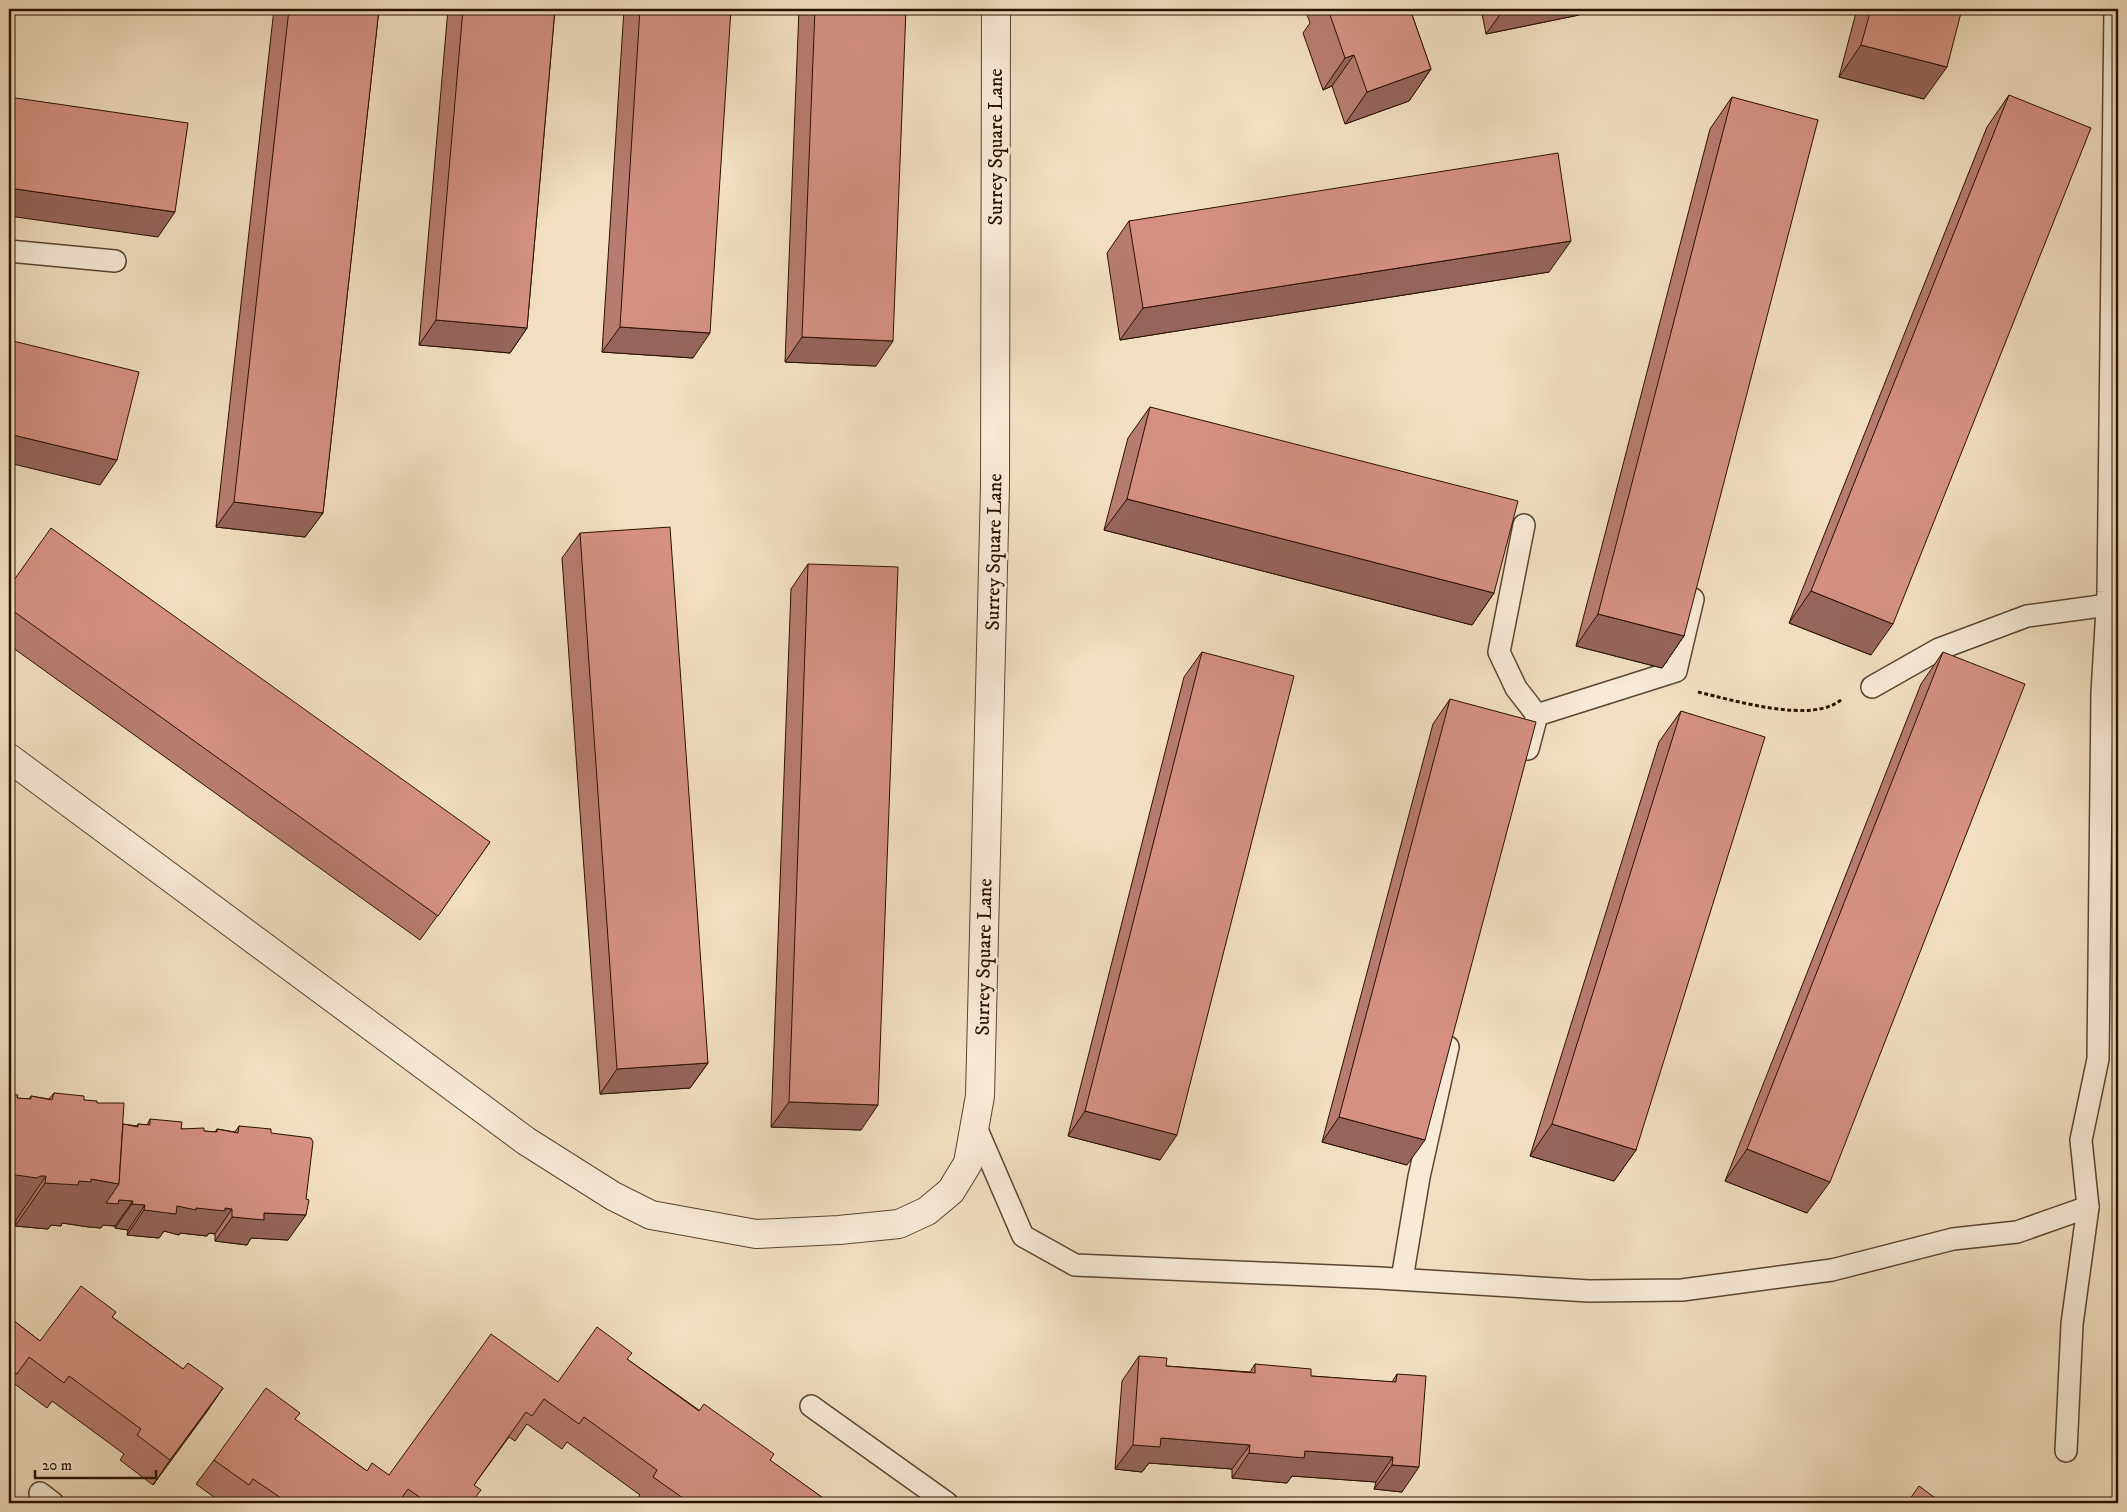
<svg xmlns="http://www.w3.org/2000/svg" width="2127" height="1512" font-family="'IM FELL DW Pica',serif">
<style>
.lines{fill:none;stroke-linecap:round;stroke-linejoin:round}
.service-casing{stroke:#5c4430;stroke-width:24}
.minor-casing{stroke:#5c4430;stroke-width:30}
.path{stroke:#2a1100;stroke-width:3;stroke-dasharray:4 2.5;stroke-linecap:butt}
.service{stroke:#f7ead6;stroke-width:21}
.minor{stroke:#f7ead6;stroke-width:28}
.wall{fill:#b77c70;stroke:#2a1100}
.shaded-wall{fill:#95655b;stroke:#2a1100}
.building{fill:#d59082;stroke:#2a1100}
.labels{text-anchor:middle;stroke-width:5;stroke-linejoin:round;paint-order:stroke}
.street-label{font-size:20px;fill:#2a1100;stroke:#f7ead6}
</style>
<rect width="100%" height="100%" fill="#f2dec0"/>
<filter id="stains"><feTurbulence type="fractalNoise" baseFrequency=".004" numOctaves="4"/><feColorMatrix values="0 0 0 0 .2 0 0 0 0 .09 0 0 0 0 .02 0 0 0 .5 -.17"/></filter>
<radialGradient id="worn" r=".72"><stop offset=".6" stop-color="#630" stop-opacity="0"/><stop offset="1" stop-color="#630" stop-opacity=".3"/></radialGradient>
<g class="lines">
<defs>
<g id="service">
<polyline points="9,251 115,261"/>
<polyline points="1524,525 1499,652 1516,688 1537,715 1528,749"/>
<polyline points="1872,687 1939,649 2027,616 2108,605"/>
<polyline points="1537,715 1676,671 1693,599"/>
<polyline points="975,1125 1023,1236 1075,1265 1379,1278 1589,1291 1682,1290 1832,1270 1953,1239 2017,1232 2088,1207 2081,1140 2098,1059 2102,693 2108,592 2115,9"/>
<polyline points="1402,1279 1419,1177 1448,1047"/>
<polyline points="811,1406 947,1503"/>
<polyline points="2066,1451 2072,1324 2088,1207"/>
<polyline points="40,1493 53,1503"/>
</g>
<polyline id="minor" points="9,758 526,1141 613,1196 651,1215 756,1234 839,1230 899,1224 927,1211 951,1191 968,1163 980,1096 995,487 996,9"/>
</defs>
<use href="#service" class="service-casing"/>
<use href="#minor" class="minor-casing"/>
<path class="path" d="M1698 692C1733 700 1813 725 1842 699"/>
<use href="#service" class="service"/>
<use href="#minor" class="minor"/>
</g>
<g class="wall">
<polygon points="274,9 379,9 323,513 305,537 216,527"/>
<polygon points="448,9 555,9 527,328 510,353 419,345"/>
<polygon points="624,9 731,9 693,358 602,352"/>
<polygon points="799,9 906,9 876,366 785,362"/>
<polygon points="1305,9 1410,9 1431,69 1409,101 1345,124 1332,86 1323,90 1303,33 1310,23"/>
<polygon points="1481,9 1584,9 1579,15 1486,34"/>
<polygon points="1857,9 1962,9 1924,99 1839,77"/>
<polygon points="2009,95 1871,655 1789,623 1987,127"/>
<polygon points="1732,97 1684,636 1662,668 1576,646 1710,129"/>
<polygon points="1129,221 1549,272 1120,340 1107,253"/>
<polygon points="1150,407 1494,593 1472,625 1104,530 1128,438"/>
<polygon points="580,533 708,1063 690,1088 600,1094 562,558"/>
<polygon points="808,564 861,1130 771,1127 791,589"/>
<polygon points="9,587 490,842 420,940 9,645"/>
<polygon points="1202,652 1160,1160 1068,1136 1184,677"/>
<polygon points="1943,652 1807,1213 1725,1181 1921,684"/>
<polygon points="1450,699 1407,1165 1322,1142 1433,724"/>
<polygon points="1681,711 1636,1150 1614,1181 1530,1156 1659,742"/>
<polygon points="54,1093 97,1103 123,1124 137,1126 138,1124 147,1125 150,1119 181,1129 215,1132 217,1129 235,1132 239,1126 271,1133 288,1240 251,1238 247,1245 215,1241 215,1234 209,1233 207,1236 180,1233 179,1235 164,1231 159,1238 127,1235 128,1230 115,1228 115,1226 103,1225 101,1228 89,1227 62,1223 61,1226 51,1225 48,1229 15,1226 16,1220 9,1220 17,1098 29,1099 31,1096 49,1099"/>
<polygon points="116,1312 112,1317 183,1369 223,1388 153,1485 120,1460 124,1454 52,1401 47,1408 12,1382 9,1386 9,1317 40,1341"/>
<polygon points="1139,1356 1166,1366 1250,1372 1255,1364 1311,1376 1392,1382 1397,1374 1402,1492 1374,1489 1376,1482 1292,1476 1287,1483 1232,1478 1232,1469 1149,1463 1142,1472 1115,1469 1122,1381"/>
<polygon points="627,1359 830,1503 638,1503 635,1501 640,1495 567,1442 562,1449 527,1424 515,1441 509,1437 474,1485 472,1503 222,1503 196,1484 214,1460 295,1420 367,1471 389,1475 558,1382"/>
</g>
<g class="shaded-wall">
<polygon points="1504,9 1584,9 1579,15 1486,34"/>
<polygon points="1861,45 1947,67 1924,99 1839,77"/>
<polygon points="1354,55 1332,86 1323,90 1345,58"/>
<polygon points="1431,69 1409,101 1345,124 1367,92"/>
<polygon points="9,188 175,212 158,237 9,216"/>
<polygon points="1571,241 1549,272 1120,340 1143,308"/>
<polygon points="436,320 527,328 510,353 419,345"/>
<polygon points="620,327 710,333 693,358 602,352"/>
<polygon points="802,337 893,341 876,366 785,362"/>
<polygon points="9,434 117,460 100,485 9,463"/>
<polygon points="1127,499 1494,593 1472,625 1104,530"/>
<polygon points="234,502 323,513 305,537 216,527"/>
<polygon points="1811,591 1893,624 1871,655 1789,623"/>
<polygon points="1598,614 1684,636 1662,668 1576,646"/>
<polygon points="708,1063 690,1088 600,1094 617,1069"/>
<polygon points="789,1102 878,1105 861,1130 771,1127"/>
<polygon points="1085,1111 1177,1135 1160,1160 1068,1136"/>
<polygon points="1339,1117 1425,1140 1407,1165 1322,1142"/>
<polygon points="1552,1124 1636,1150 1614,1181 1530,1156"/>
<polygon points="1747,1149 1830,1182 1807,1213 1725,1181"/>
<polygon points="9,1174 46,1176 16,1220 9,1220"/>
<polygon points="91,1179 119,1184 119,1200 133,1201 115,1226 103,1225 101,1228 89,1227 62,1223 61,1226 51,1225 48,1229 15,1226 45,1183 79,1181"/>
<polygon points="132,1204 145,1205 128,1230 115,1228"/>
<polygon points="177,1206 196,1208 232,1209 215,1234 209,1233 207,1236 180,1233 179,1235 164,1231 159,1238 127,1235 144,1210"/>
<polygon points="264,1213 306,1215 288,1240 251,1238 247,1245 215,1241 232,1217"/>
<polygon points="223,1388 206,1413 153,1485 170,1460"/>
<polygon points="1161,1438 1250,1445 1232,1469 1149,1463 1142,1472 1115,1469 1133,1445"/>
<polygon points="1305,1451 1393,1457 1376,1482 1292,1476 1287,1483 1232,1478 1249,1453"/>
<polygon points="1392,1465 1419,1467 1402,1492 1374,1489"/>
</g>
<g class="building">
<polygon points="289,9 379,9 323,513 234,502"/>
<polygon points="463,9 555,9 527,328 436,320"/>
<polygon points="640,9 731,9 710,333 620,327"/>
<polygon points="815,9 906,9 893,341 802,337"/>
<polygon points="1328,9 1410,9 1431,69 1367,92 1354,55 1345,58"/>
<polygon points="1871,9 1962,9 1947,67 1861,45"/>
<polygon points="2009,95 2091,128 1893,624 1811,591"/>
<polygon points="9,97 188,123 175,212 9,188"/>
<polygon points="1732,97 1818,120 1684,636 1598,614"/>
<polygon points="1558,153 1571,241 1143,308 1129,221"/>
<polygon points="9,340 139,372 117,460 9,434"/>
<polygon points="1150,407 1518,501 1494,593 1127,499"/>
<polygon points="670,527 708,1063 617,1069 580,533"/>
<polygon points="51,528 490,842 438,916 9,608 9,587"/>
<polygon points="808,564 898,567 878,1105 789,1102"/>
<polygon points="1202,652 1294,676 1177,1135 1085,1111"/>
<polygon points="1943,652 2025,684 1830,1182 1747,1149"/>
<polygon points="1450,699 1536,722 1425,1140 1339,1117"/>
<polygon points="1681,711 1765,737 1636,1150 1552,1124"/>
<polygon points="54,1093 84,1096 84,1100 97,1101 97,1103 124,1103 119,1184 91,1179 91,1182 79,1181 78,1185 45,1183 46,1176 40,1176 37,1178 9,1174 9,1094 18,1095 17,1098 31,1099 31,1096 52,1100"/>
<polygon points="150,1119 182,1122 181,1129 204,1128 204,1131 217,1132 217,1129 238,1133 239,1126 271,1129 271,1133 311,1138 313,1142 306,1199 309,1200 306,1215 264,1213 264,1220 232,1217 232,1209 225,1208 225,1211 196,1208 196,1210 177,1206 176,1214 144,1210 145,1205 132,1204 133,1201 119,1200 118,1204 106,1203 119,1184 123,1124 138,1127 138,1124 150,1125"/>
<polygon points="81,1286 116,1312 112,1317 183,1369 188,1363 223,1388 170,1460 137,1435 141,1429 69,1376 64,1383 29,1357 17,1374 11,1370 9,1374 9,1317 40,1341"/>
<polygon points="597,1327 632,1353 627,1359 699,1411 704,1404 774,1454 770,1460 830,1503 690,1503 653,1477 657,1470 584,1417 579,1424 544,1399 532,1416 526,1412 474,1485 481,1490 471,1503 428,1503 408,1489 398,1503 282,1503 284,1500 253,1479 249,1485 214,1460 266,1388 300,1413 295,1419 367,1471 372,1463 389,1475 491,1334 558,1382"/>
<polygon points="1139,1356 1167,1358 1166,1366 1255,1373 1255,1364 1311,1369 1311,1376 1396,1382 1397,1374 1426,1376 1419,1467 1392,1465 1393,1457 1305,1451 1304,1458 1249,1453 1250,1445 1161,1438 1160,1447 1133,1445"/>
<polygon points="1919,1486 1942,1503 1907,1503"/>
</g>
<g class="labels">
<g class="street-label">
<text transform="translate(995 147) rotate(-90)" y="7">Surrey Square Lane</text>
<text transform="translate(993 552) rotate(-89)" y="7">Surrey Square Lane</text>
<text transform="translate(983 957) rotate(-89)" y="7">Surrey Square Lane</text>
</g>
</g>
<rect width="2127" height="1512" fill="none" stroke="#f2dec0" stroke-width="30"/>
<rect x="10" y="10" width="2107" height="1492" fill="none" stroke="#2a1100" stroke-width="2.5"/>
<rect x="15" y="15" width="2097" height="1482" fill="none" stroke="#2a1100"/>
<path d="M35 1470v8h121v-8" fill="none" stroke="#2a1100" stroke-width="2.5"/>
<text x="42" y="1470" font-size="15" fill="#2a1100" stroke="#f7ead6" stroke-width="4" paint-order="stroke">20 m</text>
<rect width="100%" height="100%" filter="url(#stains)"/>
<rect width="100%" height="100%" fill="url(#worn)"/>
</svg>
